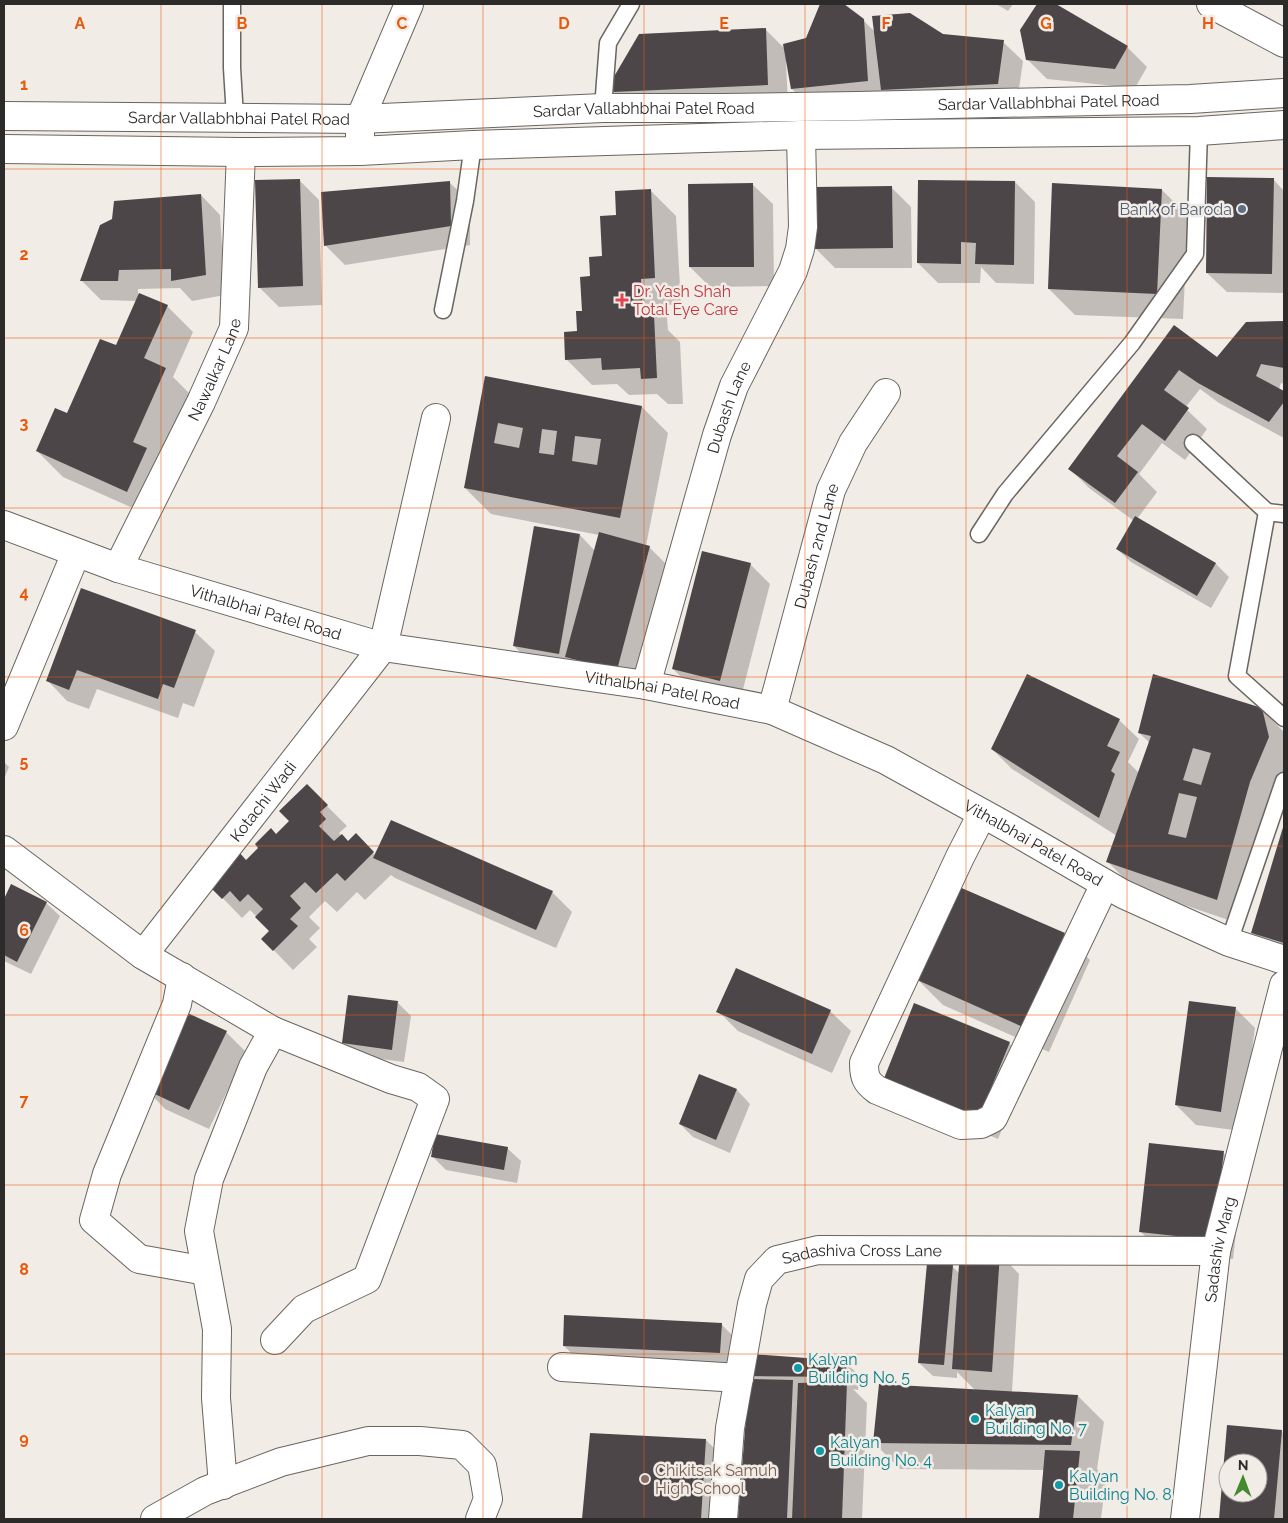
<svg xmlns="http://www.w3.org/2000/svg" width="1288" height="1523" font-family="Raleway,sans-serif">
<style>
.shadow{fill:#0003;fill-rule:evenodd}
.building{fill:#4c4649;fill-rule:evenodd}
.lines{fill:none;stroke-linecap:round;stroke-linejoin:round}
.lane-casing{stroke:#6a6560;stroke-width:19}
.street-casing{stroke:#6a6560;stroke-width:30}
.secondary-casing{stroke:#6a6560;stroke-width:30}
.lane{stroke:#fff;stroke-width:16}
.street{stroke:#fff;stroke-width:28}
.secondary{stroke:#fff;stroke-width:28}
.grid{fill:none;stroke:#e8590c;stroke-width:1;stroke-opacity:0.55}
.service-dot{fill:#5c6f8a;stroke:#f2ece7;stroke-width:2}
.health-dot{fill:#e0444e;stroke:#f2ece7;stroke-width:2}
.culture-dot{fill:#0f9aa8;stroke:#f2ece7;stroke-width:2}
.education-dot{fill:#8d6e63;stroke:#f2ece7;stroke-width:2}
.labels{text-anchor:middle;stroke-width:5;stroke-linejoin:round;paint-order:stroke}
.street-label{font-size:16px;fill:#2d2b29;stroke:#f2ece7}
.service-label{font-size:16px;fill:#4e5e75;stroke:#f2ece7;text-anchor:end}
.health-label{font-size:16px;fill:#be3a42;stroke:#f2ece7;text-anchor:start}
.culture-label{font-size:16px;fill:#0d838f;stroke:#f2ece7;text-anchor:start}
.education-label{font-size:16px;fill:#785e54;stroke:#f2ece7;text-anchor:start}
.grid-label{font-size:16px;text-anchor:middle;font-weight:bold;fill:#e8590c;stroke:#f2ece7;stroke-width:5;stroke-linejoin:round;paint-order:stroke}
</style>
<rect width="100%" height="100%" fill="#f2ece7"/>
<g class="shadow">
<polygon points="821,4 842,4 863,20 875,32 942,35 1003,42 1023,61 1017,103 812,109 792,89 787,62 786,63 788,104 634,112 614,92 765,29 785,49 807,39"/>
<polygon points="996,4 1013,4 1008,11"/>
<polygon points="1038,4 1054,4 1127,47 1147,67 1135,88 1047,79 1027,59 1021,30"/>
<polygon points="1273,179 1284,191 1284,293 1227,292 1207,273"/>
<polygon points="299,180 319,200 322,305 279,307 259,287"/>
<polygon points="1015,182 1035,202 1034,284 996,283 981,267 980,283 938,283 918,263"/>
<polygon points="450,183 470,202 470,245 345,265 325,245"/>
<polygon points="753,185 773,204 774,286 710,287 690,267"/>
<polygon points="891,187 911,207 912,268 835,268 815,248"/>
<polygon points="650,190 676,216 681,304 666,305 668,330 680,342 683,404 668,404 657,394 629,395 617,384 592,385 566,359 578,332 591,278"/>
<polygon points="1162,190 1188,216 1183,319 1075,315 1049,289"/>
<polygon points="201,195 220,215 225,295 192,301 180,288 138,289 138,299 140,294 167,306 193,332 173,377 191,395 153,517 63,477 37,451 68,414 116,347 137,301 101,300 81,280"/>
<polygon points="1284,322 1284,384 1281,383 1279,389 1284,392 1284,438 1219,403 1200,389 1185,408 1207,429 1185,460 1162,443 1139,474 1157,492 1137,519 1216,564 1229,577 1211,608 1131,562 1117,549 1134,521 1089,488 1070,469 1174,327 1217,359 1246,323"/>
<polygon points="486,377 642,407 668,433 646,546 649,547 669,567 637,689 534,666 514,646 580,535 595,551 599,535 491,514 465,488"/>
<polygon points="750,564 770,584 740,701 693,689 673,669"/>
<polygon points="82,590 195,632 215,651 194,707 183,703 178,718 97,689 89,709 67,701 48,681"/>
<polygon points="1261,709 1284,732 1284,788 1243,925 1134,888 1108,862 1117,836 1012,769 992,749 1119,720 1139,739 1128,762 1139,773 1150,743 1139,733"/>
<polygon points="4,762 9,767 4,779"/>
<polygon points="307,786 347,826 339,833 348,842 355,835 376,856 552,892 572,912 556,948 395,878 391,875 365,900 357,892 337,912 325,901 309,917 320,928 309,939 317,947 293,970 263,939 270,931 257,917 250,910 242,918 208,883 246,861 276,836 291,821"/>
<polygon points="1284,826 1284,960 1278,958 1252,932"/>
<polygon points="12,886 46,903 60,916 31,974 4,961 4,902"/>
<polygon points="958,887 1064,934 1090,960 1049,1052 943,1005 917,979"/>
<polygon points="737,970 831,1012 851,1031 832,1073 738,1031 718,1011"/>
<polygon points="398,1003 411,1016 404,1062 356,1056 343,1043"/>
<polygon points="1235,1008 1255,1028 1241,1131 1196,1125 1176,1105"/>
<polygon points="226,1032 246,1052 209,1129 165,1109 146,1089"/>
<polygon points="1009,1043 1029,1063 998,1139 904,1100"/>
<polygon points="700,1075 737,1090 750,1104 730,1153 693,1137 680,1124"/>
<polygon points="507,1148 521,1161 517,1183 446,1170 433,1157"/>
<polygon points="1223,1153 1243,1172 1233,1259 1160,1251 1140,1231"/>
<polygon points="1000,1254 1019,1274 1012,1392 1078,1396 1104,1422 1097,1469 1106,1478 1101,1519 1040,1519 1044,1470 900,1469 874,1443 975,1390 957,1372 957,1378 933,1376 919,1363 952,1266 960,1274"/>
<polygon points="721,1324 741,1344 740,1373 584,1365 564,1346"/>
<polygon points="846,1363 860,1376 858,1390 853,1389 867,1403 862,1519 583,1519 591,1434 706,1440 743,1477 756,1381 750,1375"/>
<path d="M1228 1426 1281 1431 1284 1434V1519H1220ZM1228 1463H1258V1493H1228Z"/>
</g>
<g class="building">
<polygon points="820,4 844,4 864,19 868,81 791,89 783,44 806,38"/>
<polygon points="1037,4 1056,4 1128,46 1115,69 1026,60 1020,30"/>
<polygon points="910,13 943,34 1004,40 998,84 881,90 872,16"/>
<polygon points="766,28 768,85 613,92 612,80 639,34"/>
<polygon points="1207,177 1274,178 1272,274 1206,273"/>
<polygon points="300,179 303,286 258,288 255,180"/>
<polygon points="918,180 1015,181 1014,265 975,264 976,243 961,242 961,264 917,263"/>
<polygon points="450,181 451,226 324,246 321,192"/>
<polygon points="753,183 754,267 689,267 688,184"/>
<polygon points="1052,183 1162,189 1157,294 1048,289"/>
<polygon points="892,186 893,248 814,249 814,187"/>
<polygon points="651,189 655,278 641,279 643,315 654,315 657,378 641,379 640,368 602,370 601,358 565,360 564,332 577,331 576,311 582,311 580,277 590,276 589,257 602,256 600,216 616,215 615,191"/>
<polygon points="201,194 206,275 171,281 171,269 119,270 118,281 80,281 100,225 112,219 114,201"/>
<polygon points="139,293 168,305 144,358 166,368 133,442 147,448 127,492 36,451 55,408 67,413 100,339 116,345"/>
<polygon points="1284,321 1284,368 1261,364 1256,376 1284,391 1284,402 1269,422 1198,383 1179,370 1164,390 1189,408 1165,441 1142,424 1117,456 1138,472 1115,503 1068,469 1174,325 1217,357 1246,322"/>
<path d="M485 376 642 406 620 518 464 488ZM498 423 523 428 519 448 494 443ZM542 429 557 431 554 455 539 453ZM575 436 601 439 597 465 572 461Z"/>
<polygon points="1135,516 1216,563 1197,596 1116,549"/>
<polygon points="534,526 580,534 559,654 513,646"/>
<polygon points="599,532 650,546 617,670 565,657"/>
<polygon points="702,551 751,563 720,681 672,669"/>
<polygon points="81,588 196,630 174,688 163,684 158,699 77,670 69,690 46,681"/>
<polygon points="1027,674 1120,719 1107,746 1120,752 1111,771 1115,774 1099,818 991,749"/>
<path d="M1153 674 1262 708 1269 737 1250 782 1217 900 1106 862 1151 736 1138 733ZM1193 748 1211 753 1201 785 1183 780ZM1179 793 1197 797 1186 838 1168 834Z"/>
<polygon points="307,784 328,805 320,812 326,819 319,826 334,841 342,834 348,841 356,833 374,852 345,881 337,873 316,893 305,882 290,896 301,908 290,919 298,926 273,951 261,939 269,931 255,917 263,909 248,894 240,902 230,891 222,899 206,883 238,851 246,860 258,848 255,844 271,828 276,834 289,821 279,811"/>
<polygon points="391,820 553,891 536,930 373,858"/>
<polygon points="1284,824 1284,943 1251,933"/>
<polygon points="11,884 47,902 17,962 4,955 4,899"/>
<polygon points="957,886 1065,933 1023,1027 915,979"/>
<polygon points="736,968 831,1010 812,1054 716,1012"/>
<polygon points="348,995 398,1001 392,1050 342,1043"/>
<polygon points="1189,1001 1236,1007 1221,1112 1175,1105"/>
<polygon points="914,1003 1010,1042 978,1120 883,1081"/>
<polygon points="181,1010 227,1031 189,1110 144,1089"/>
<polygon points="699,1074 737,1089 716,1140 679,1124"/>
<polygon points="435,1134 508,1147 504,1170 431,1157"/>
<polygon points="1149,1143 1224,1151 1213,1240 1139,1232"/>
<polygon points="960,1250 1000,1253 992,1372 952,1369"/>
<polygon points="927,1263 953,1265 944,1365 918,1363"/>
<polygon points="564,1315 722,1323 720,1353 563,1346"/>
<polygon points="751,1354 847,1361 845,1377 749,1376"/>
<polygon points="749,1379 793,1380 787,1519 738,1519"/>
<polygon points="847,1382 842,1519 792,1519 798,1383"/>
<polygon points="879,1384 1078,1395 1071,1445 873,1443"/>
<path d="M1227 1425 1282 1430 1274 1519H1219ZM1228 1463H1258V1493H1228Z"/>
<polygon points="590,1433 706,1439 701,1519 582,1519"/>
<polygon points="1045,1450 1080,1451 1073,1519 1039,1519"/>
</g>
<g class="lines">
<defs>
<g id="lane">
<polyline points="232,4 232,68 235,117"/>
<polyline points="603,108 608,43 631,4"/>
<polyline points="443,310 465,201 473,145"/>
<polyline points="1193,443 1267,512 1237,676 1284,718"/>
<polyline points="1267,512 1284,514"/>
<polyline points="979,534 1005,494 1132,343 1195,254 1199,131"/>
<polyline points="1229,942 1284,781"/>
</g>
<g id="street">
<polyline points="1211,4 1284,43"/>
<polyline points="360,151 360,119 409,4"/>
<path id="s1" d="M118 568 201 402 234 328 241 152"/>
<path id="s2" d="M646 685 717 435 734 386 793 271 800 249 803 227 801 135"/>
<path id="s3" d="M772 710 831 490 853 443 886 393"/>
<polyline points="4,726 76,553"/>
<path d="M982 814 960 857 864 1063C864 1077 866 1082 877 1090L961 1125 981 1124 993 1118 1105 884"/>
<polyline points="4,850 143,955 273,1031 391,1079 418,1087 435,1099 367,1279 304,1309 275,1340"/>
<path id="s4" d="M143 955 383 647 436 418"/>
<polyline points="182,977 177,1004 107,1174 94,1220 139,1259 206,1271"/>
<polyline points="562,1367 739,1378"/>
<polyline points="223,1485 216,1398 217,1329 199,1231 209,1179 253,1067 273,1031"/>
<polyline points="155,1519 205,1491 281,1462 368,1441 420,1441 462,1445 482,1465 488,1499 480,1519"/>
<path id="s5" d="M723 1519 730 1428 752 1304 759 1279 777 1260 818 1250 1216 1251"/>
<path id="s6" d="M1185 1519 1216 1251 1284 985"/>
</g>
<g id="secondary">
<path id="s7" d="M4 116 360 119 603 108H722L857 106 1190 99 1284 93"/>
<polyline points="4,149 241,152 360,151 473,145 801,135 1199,131 1284,125"/>
<path id="s8" d="M4 525 118 568 383 647 646 685 772 710 886 760 1009 828 1123 894 1229 942 1284 960"/>
</g>
</defs>
<use href="#lane" class="lane-casing"/>
<use href="#street" class="street-casing"/>
<use href="#secondary" class="secondary-casing"/>
<use href="#lane" class="lane"/>
<use href="#street" class="street"/>
<use href="#secondary" class="secondary"/>
</g>
<path class="grid" d="M161 4V1519M322 4V1519M483 4V1519M644 4V1519M805 4V1519M966 4V1519M1127 4V1519M4 169H1284M4 338H1284M4 508H1284M4 677H1284M4 846H1284M4 1015H1284M4 1185H1284M4 1354H1284"/>
<circle class="service-dot" cx="1242" cy="209" r="5"/>
<path class="health-dot" d="M619.5 292.5h5v5h5v5h-5v5h-5v-5h-5v-5h5z"/>
<g class="culture-dot">
<circle cx="798" cy="1368" r="5"/>
<circle cx="975" cy="1419" r="5"/>
<circle cx="820" cy="1451" r="5"/>
<circle cx="1059" cy="1485" r="5"/>
</g>
<circle class="education-dot" cx="645" cy="1479" r="5"/>
<g class="labels">
<g class="street-label">
<text dy="6" stroke="none"><textPath href="#s7" startOffset="1045">Sardar Vallabhbhai Patel Road</textPath></text>
<text dy="6" stroke="none"><textPath href="#s7" startOffset="640">Sardar Vallabhbhai Patel Road</textPath></text>
<text dy="6" stroke="none"><textPath href="#s7" startOffset="235">Sardar Vallabhbhai Patel Road</textPath></text>
<text dy="6" stroke="none"><textPath href="#s1" startOffset="221">Nawalkar Lane</textPath></text>
<text dy="6" stroke="none"><textPath href="#s2" startOffset="290">Dubash Lane</textPath></text>
<text dy="6" stroke="none"><textPath href="#s3" startOffset="170">Dubash 2nd Lane</textPath></text>
<text dy="6" stroke="none"><textPath href="#s8" startOffset="276">Vithalbhai Patel Road</textPath></text>
<text dy="6" stroke="none"><textPath href="#s8" startOffset="681">Vithalbhai Patel Road</textPath></text>
<text dy="6" stroke="none"><textPath href="#s4" startOffset="195">Kotachi Wadi</textPath></text>
<text dy="6" stroke="none"><textPath href="#s8" startOffset="1086">Vithalbhai Patel Road</textPath></text>
<text dy="6" stroke="none"><textPath href="#s6" startOffset="272">Sadashiv Marg</textPath></text>
<text dy="6" stroke="none"><textPath href="#s5" startOffset="355">Sadashiva Cross Lane</textPath></text>
</g>
<g class="service-label">
<text x="1232" y="215">Bank of Baroda</text>
</g>
<g class="health-label">
<text x="633" y="297">Dr. Yash Shah<tspan x="633" dy="18">Total Eye Care</tspan></text>
</g>
<g class="culture-label">
<text x="808" y="1365">Kalyan<tspan x="808" dy="18">Building No. 5</tspan></text>
<text x="985" y="1416">Kalyan<tspan x="985" dy="18">Building No. 7</tspan></text>
<text x="830" y="1448">Kalyan<tspan x="830" dy="18">Building No. 4</tspan></text>
<text x="1069" y="1482">Kalyan<tspan x="1069" dy="18">Building No. 8</tspan></text>
</g>
<g class="education-label">
<text x="655" y="1476">Chikitsak Samuh<tspan x="655" dy="18">High School</tspan></text>
</g>
</g>
<g class="grid-label">
<text x="80" y="29">A</text>
<text x="242" y="29">B</text>
<text x="402" y="29">C</text>
<text x="564" y="29">D</text>
<text x="724" y="29">E</text>
<text x="886" y="29">F</text>
<text x="1046" y="29">G</text>
<text x="1208" y="29">H</text>
<text x="24" y="90">1</text>
<text x="24" y="260">2</text>
<text x="24" y="429">3</text>
<text x="24" y="598">4</text>
<text x="24" y="767">5</text>
<text x="24" y="936">6</text>
<text x="24" y="1106">7</text>
<text x="24" y="1275">8</text>
<text x="24" y="1444">9</text>
</g>
<rect width="1288" height="1523" fill="none" stroke="#2d2b29" stroke-width="10"/>
<g transform="translate(1243 1478) rotate(1)"><circle r="24" fill="#f2ece7" stroke="#a39f9b"/>
<path d="M0-4L9 19L0 12L-9 19Z" fill="#458a2e"/>
<text y="-8" font-size="14" font-weight="bold" text-anchor="middle" fill="#2d2b29">N</text>
</g>
</svg>
